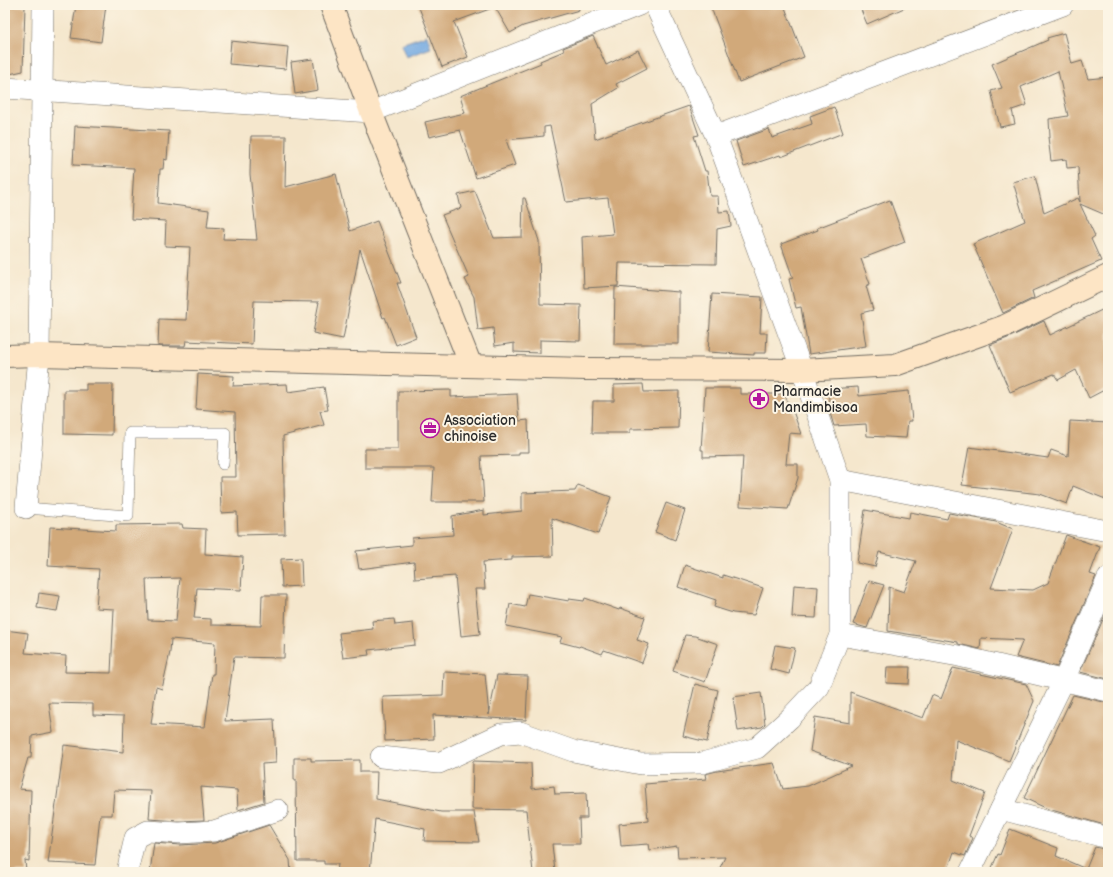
<svg xmlns="http://www.w3.org/2000/svg" width="1113" height="877" font-family="'Balsamiq Sans',sans-serif">
<style>
.water{fill:#73a9e1;stroke:#4f6a86}
.building{fill:#d1a97a;fill-rule:evenodd}
.lines{fill:none;stroke-linecap:round;stroke-linejoin:round}
.lane-casing{stroke:#726d64;stroke-width:12}
.street-casing{stroke:#726d64;stroke-width:22}
.secondary-casing{stroke:#726d64;stroke-width:24}
.lane{stroke:#fff;stroke-width:11}
.street{stroke:#fff;stroke-width:21}
.secondary{stroke:#fde5c5;stroke-width:22}
.labels{text-anchor:middle;stroke-width:4;stroke-linejoin:round;paint-order:stroke}
.poi-label{font-size:14px;fill:#2b2b2b;stroke:#fcf5e5;text-anchor:start}
</style>
<rect width="100%" height="100%" fill="#fcf5e5"/>
<filter id="ink" filterUnits="userSpaceOnUse"><feTurbulence type="fractalNoise" baseFrequency=".025" numOctaves="2"/><feDisplacementMap in="SourceGraphic" scale="8" xChannelSelector="R" yChannelSelector="G"/><feConvolveMatrix kernelMatrix="1 2 1 2 8 2 1 2 1" color-interpolation-filters="sRGB"/></filter>
<filter id="wash" filterUnits="userSpaceOnUse"><feTurbulence type="fractalNoise" baseFrequency=".012" numOctaves="4" result="noise"/><feDisplacementMap in="SourceGraphic" scale="16" xChannelSelector="R" yChannelSelector="G"/><feGaussianBlur stdDeviation="0.9" result="paint"/><feColorMatrix in="noise" values="0 0 0 0 0 0 0 0 0 0 0 0 0 0 0 0 0 1.4 0 .05"/><feComposite in="paint" operator="in"/></filter>
<g filter="url(#wash)">
<rect width="100%" height="100%" fill="#f5e7cd"/>
<polygon class="water" points="427,35 431,48 406,57 401,44"/>
<g id="blocks">
<g class="building">
<polygon points="76,5 106,5 101,42 71,38"/>
<polygon points="418,5 578,5 579,10 523,26 510,33 495,7 454,22 468,57 442,67"/>
<polygon points="710,5 784,5 804,57 739,82"/>
<polygon points="859,5 911,5 867,24"/>
<polygon points="5,6 25,6 23,71 5,75"/>
<polygon points="1064,33 1072,64 1082,61 1088,79 1108,77 1108,216 1080,204 1095,236 1091,239 1101,261 1032,291 1034,298 1003,313 973,244 1025,221 1013,182 1035,176 1044,213 1078,198 1080,202 1078,167 1067,168 1066,159 1051,161 1048,137 1050,137 1049,119 1068,116 1058,71 1021,87 1027,105 1012,110 1015,124 1000,127 991,91 1002,88 992,64 1048,40 1047,38"/>
<polygon points="593,36 606,65 638,50 647,68 616,84 618,88 592,104 595,139 689,106 699,135 694,136 705,171 707,171 710,196 718,196 719,212 729,211 731,226 717,229 716,264 619,263 618,286 584,288 582,237 613,234 608,198 566,202 550,126 544,127 544,136 506,140 515,165 476,178 460,130 429,137 425,122 465,113 460,96 541,63 540,61 564,51 563,48"/>
<polygon points="231,41 288,47 286,69 229,64"/>
<polygon points="313,59 318,90 295,94 291,62"/>
<polygon points="834,107 843,133 781,157 780,155 744,167 736,141 769,129 772,138 812,124 810,116"/>
<polygon points="75,126 169,131 167,160 164,159 163,169 160,169 158,203 209,210 207,227 224,228 223,239 257,240 250,174 251,136 286,136 285,187 336,174 350,231 377,221 401,283 397,283 416,337 396,345 385,317 383,318 360,249 343,339 313,333 319,302 254,301 252,344 186,341 185,346 158,346 159,319 186,320 190,247 165,246 166,221 131,219 134,168 73,165"/>
<polygon points="475,191 494,238 522,237 523,198 525,198 539,241 540,304 581,305 580,341 540,340 540,353 514,352 514,343 495,346 493,328 478,330 474,297 465,279 469,277 442,215 461,208 458,195"/>
<polygon points="890,200 905,242 861,259 870,284 866,286 873,310 861,313 866,346 809,354 801,307 796,308 789,279 793,278 781,244 818,230 817,228"/>
<polygon points="615,287 679,292 679,344 614,344"/>
<polygon points="712,294 762,297 760,333 767,333 766,353 754,353 754,355 708,352"/>
<polygon points="1108,307 1108,388 1089,398 1076,370 1058,380 1054,374 1010,392 990,345 1010,337 1044,321 1050,335"/>
<polygon points="198,374 234,376 233,386 287,384 288,392 324,387 328,410 320,411 324,425 283,436 285,534 238,535 237,512 221,513 220,477 236,477 235,412 196,409"/>
<polygon points="86,384 113,384 112,435 64,434 64,390 86,390"/>
<polygon points="643,384 644,392 679,391 678,428 630,429 630,433 592,433 593,401 614,401 614,385"/>
<polygon points="858,387 859,396 909,391 912,421 908,421 906,438 867,436 866,424 834,426 830,413 828,389"/>
<polygon points="705,388 740,388 740,394 784,394 794,414 801,434 789,433 786,464 798,464 798,478 788,509 740,506 743,456 703,457 703,450 701,450"/>
<polygon points="451,390 451,397 517,394 519,421 528,420 529,452 519,452 519,455 481,456 484,502 432,502 434,468 365,468 365,449 398,449 398,391"/>
<polygon points="1070,421 1108,423 1108,500 1073,486 1067,504 1040,494 962,485 969,447 1048,458 1051,450 1068,456"/>
<polygon points="578,485 611,497 598,534 552,518 553,556 512,557 512,560 483,562 485,589 475,589 480,634 461,636 455,576 415,579 414,562 359,569 356,551 412,545 412,538 453,535 452,516 484,510 484,515 522,511 522,493 575,491"/>
<polygon points="666,503 685,510 675,540 655,532"/>
<polygon points="865,510 909,518 910,512 947,519 949,513 996,522 1013,529 991,588 1033,590 1048,583 1066,535 1100,547 1090,574 1096,576 1057,667 1016,657 1023,640 981,638 980,649 958,644 958,642 888,631 889,587 904,592 916,561 879,552 875,567 857,563"/>
<path d="M182 524 183 528 206 529 205 554 243 557 241 590 197 588 194 618 211 619V625L261 626 262 595H286L284 658 234 657 225 721 274 719 276 763 262 764 264 802 238 810 237 790 201 787 204 820 179 821 149 819 151 791 114 790 112 815H100L95 865 48 863 64 745 123 752 124 716 93 715V704L49 703 53 732 32 736 31 758H28L19 789 31 790 29 861 25 860 26 872H9L7 839 5 840V630L28 633 25 653 66 656 65 672 111 673 114 609 96 608 99 569 48 566 50 527 116 531V525ZM180 578 176 621 148 620 146 579ZM171 639 215 643 214 674H212L205 727 151 724 156 687 162 689 170 652Z"/>
<polygon points="301,558 302,586 282,587 281,559"/>
<polygon points="685,565 723,578 723,575 763,588 754,615 733,613 714,607 716,600 678,587"/>
<polygon points="869,581 884,585 867,628 853,624"/>
<polygon points="794,585 818,587 816,618 792,617"/>
<polygon points="39,593 60,596 57,611 37,608"/>
<polygon points="528,594 569,601 569,599 584,601 585,598 619,610 620,608 645,617 637,640 649,644 642,663 604,650 602,654 580,646 579,647 560,642 562,637 506,626 510,604 525,607"/>
<polygon points="1108,608 1108,679 1080,672"/>
<polygon points="394,619 395,625 413,623 415,645 368,650 369,655 343,658 339,633 373,629 372,621"/>
<polygon points="685,635 695,636 718,644 705,682 673,671"/>
<polygon points="775,645 795,648 789,674 770,669"/>
<polygon points="887,667 910,667 909,684 886,683"/>
<polygon points="953,668 1026,684 1034,701 1009,761 956,740 953,780 985,793 969,836 973,838 965,856 954,852 947,872 718,872 725,857 678,858 677,846 649,850 648,844 621,846 619,824 648,821 645,784 706,779 705,774 717,771 774,763 783,789 808,786 852,766 810,751 815,717 850,723 850,692 923,718 932,695 941,699"/>
<polygon points="444,672 485,674 489,715 497,675 528,676 526,720 433,715 434,739 385,741 383,697 443,695"/>
<polygon points="695,684 718,690 707,742 683,736"/>
<polygon points="761,693 765,724 762,727 738,731 733,697"/>
<polygon points="1073,695 1108,703 1108,826 1048,809 1024,798"/>
<polygon points="294,758 311,758 311,761 360,760 360,772 377,772 376,799 441,812 474,812 479,842 424,841 425,829 375,819 370,872 337,872 338,864 324,864 324,861 297,861 296,780 294,780"/>
<polygon points="473,761 531,763 532,789 554,786 555,794 586,793 587,818 579,818 580,844 552,844 555,872 533,872 526,810 472,809"/>
<polygon points="269,825 290,860 291,872 150,872 154,843 180,845 215,843"/>
<polygon points="1010,829 1058,848 1056,856 1086,869 1095,847 1108,850 1108,872 990,872 998,854 1000,855"/>
</g>
</g>
</g>
<g filter="url(#ink)">
<use href="#blocks" fill-opacity="0" stroke="#726d64" stroke-width="1"/>
<g class="lines">
<defs>
<polyline id="lane" points="26,508 128,516 130,433 225,433 223,464"/>
<g id="street">
<polyline points="5,88 371,112 639,5"/>
<polyline points="716,136 1063,5"/>
<polyline points="840,480 1108,531"/>
<polyline points="26,508 39,355 43,5"/>
<polyline points="840,635 959,656 1108,691"/>
<polyline points="381,757 439,763 501,734 520,732 573,751 641,764 702,763 757,748 790,718 819,687 840,635 840,480 802,370 716,136 655,5"/>
<polyline points="1001,809 1108,838"/>
<polyline points="127,872 135,838 148,831 179,833 214,831 278,810"/>
<polyline points="970,872 1064,680 1108,578"/>
</g>
<g id="secondary">
<polyline points="331,5 371,112 471,366"/>
<polyline points="5,356 39,355 586,369 802,370 895,365 1005,326 1108,276"/>
</g>
</defs>
<use href="#lane" class="lane-casing"/>
<use href="#street" class="street-casing"/>
<use href="#secondary" class="secondary-casing"/>
<use href="#lane" class="lane"/>
<use href="#street" class="street"/>
<use href="#secondary" class="secondary"/>
</g>
</g>
<defs>
<symbol id="pharmacy-ring" viewBox="-11 -11 22 22"><circle r="9.5" fill="#fcf5e5" stroke="#b5179e" stroke-width="1.5"/><path d="M-2-6h4v4h4v4h-4v4h-4v-4h-4v-4h4Z" fill="#b5179e"/></symbol>
<symbol id="office-ring" viewBox="-11 -11 22 22"><circle r="9.5" fill="#fcf5e5" stroke="#b5179e" stroke-width="1.5"/><path d="M-6-3h4V-5.5h4V-3h4V5H-6ZM-1-4.5V-3h2v-1.5ZM-6 0V1H6V0Z" fill="#b5179e"/></symbol>
</defs>
<g fill-rule="evenodd">
<use href="#pharmacy-ring" x="748" y="388" width="22" height="22"/>
<use href="#office-ring" x="419" y="417" width="22" height="22"/>
</g>
<g class="labels">
<g class="poi-label">
<text x="773" y="396">Pharmacie<tspan x="773" dy="16">Mandimbisoa</tspan></text>
<text x="444" y="425">Association<tspan x="444" dy="16">chinoise</tspan></text>
</g>
</g>
<rect width="1113" height="877" fill="none" stroke="#fcf5e5" stroke-width="20"/>
</svg>
